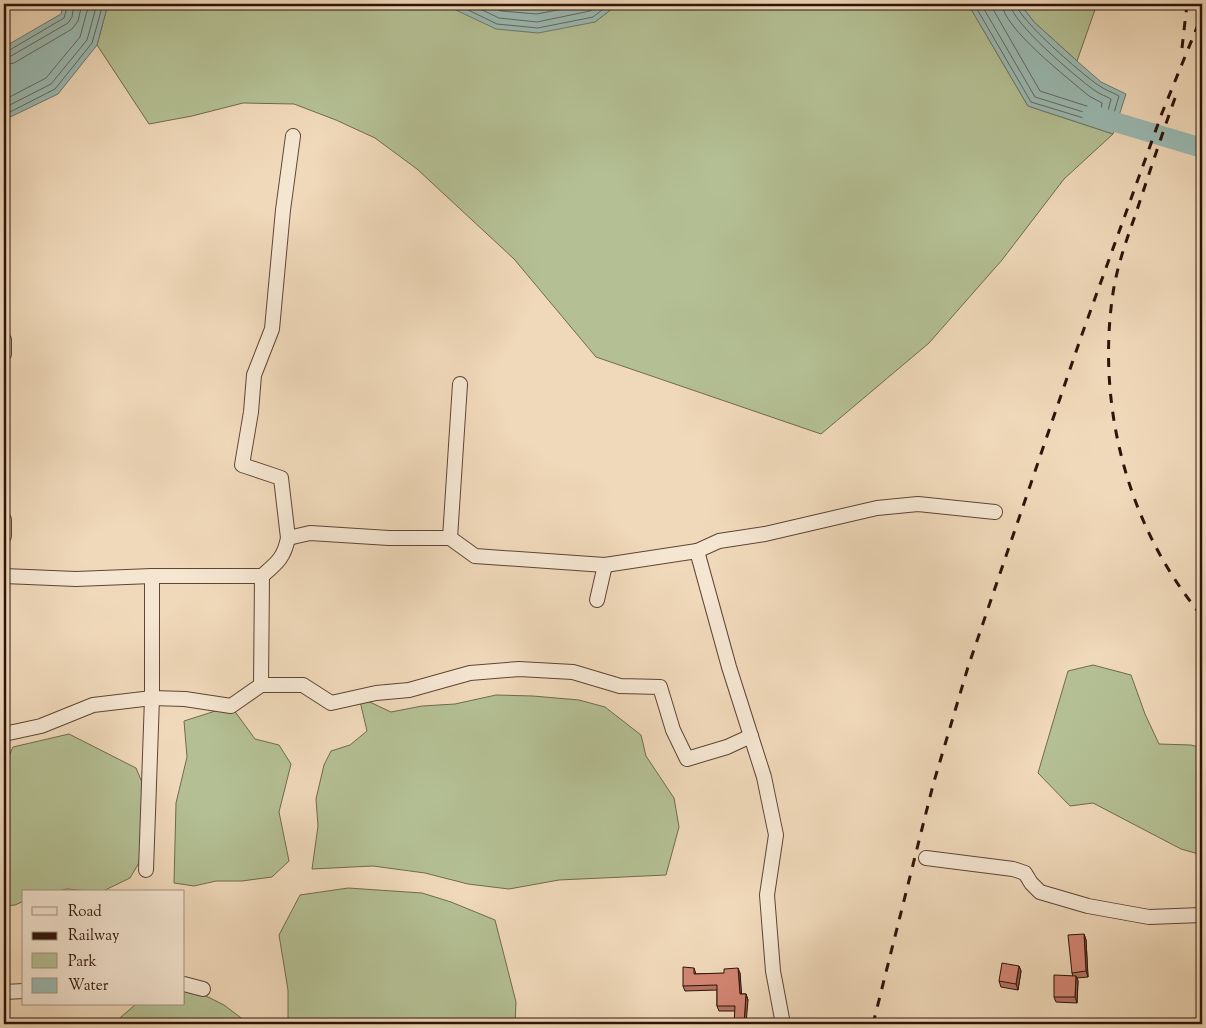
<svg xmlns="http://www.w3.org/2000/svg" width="1206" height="1028" font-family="'Sorts Mill Goudy',serif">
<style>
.green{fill:#b4c094;stroke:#706a4e}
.water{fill:#9abab3;stroke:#6e786f}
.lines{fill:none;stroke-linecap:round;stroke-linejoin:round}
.shore{stroke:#64675e;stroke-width:1}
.river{stroke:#9abab3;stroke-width:20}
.minor-casing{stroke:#5e4535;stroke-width:16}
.minor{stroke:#f5e6d2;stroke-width:14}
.rail{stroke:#2d1409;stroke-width:3;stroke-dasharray:9 9;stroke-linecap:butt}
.wall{fill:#b57364;stroke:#2d1409}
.shaded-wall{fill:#945e51;stroke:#2d1409}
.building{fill:#d38674;stroke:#2d1409}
</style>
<rect width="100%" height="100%" fill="#f0d9ba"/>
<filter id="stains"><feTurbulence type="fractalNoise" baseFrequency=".004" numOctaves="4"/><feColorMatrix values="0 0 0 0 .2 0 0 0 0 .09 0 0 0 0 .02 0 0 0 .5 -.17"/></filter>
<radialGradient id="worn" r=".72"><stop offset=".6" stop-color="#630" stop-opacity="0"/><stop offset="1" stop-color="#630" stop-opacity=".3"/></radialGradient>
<g class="green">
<polygon points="108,4 456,4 457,10 595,22 618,4 968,4 1028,106 1113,134 1064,179 1002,260 929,343 821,434 596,357 514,259 417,169 375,138 336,120 294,104 243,103 192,116 149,124 97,45"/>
<polygon points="1020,4 1097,4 1077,61 1034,22"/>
<polygon points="1093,665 1131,675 1145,714 1159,744 1191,745 1202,748 1202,855 1181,849 1093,803 1070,806 1038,773 1068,671"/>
<polygon points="496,695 533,696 579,700 605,707 641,735 646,756 674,798 679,827 666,875 559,880 509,889 468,884 425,873 373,866 312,869 318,826 316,799 324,765 331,751 350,745 367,731 359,697 391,712 422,706 455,704"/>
<polygon points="231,706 255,739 279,745 291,764 279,812 289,861 272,877 242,881 216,881 194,886 174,883 176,803 187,757 184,721"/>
<polygon points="69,734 136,768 152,806 152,841 130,878 101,892 67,889 54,892 24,892 24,901 15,905 4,906 4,767 13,747"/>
<polygon points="348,888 422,893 451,902 495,920 516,1002 515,1024 288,1024 288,990 279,935 300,895"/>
<polygon points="184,985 224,1005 249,1024 113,1024 136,1004 184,1004"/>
</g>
<g class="water">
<polygon points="63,4 108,4 97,45 58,94 4,120 4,47 61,14"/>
<polygon points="456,4 618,4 595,22 538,33 496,29 456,10"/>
<polygon points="968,4 1020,4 1034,22 1077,61 1101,82 1126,94 1113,134 1028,106"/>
</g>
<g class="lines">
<g class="shore">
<polyline points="461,4 462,7 497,24 538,28 593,17 610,4"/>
<polyline points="470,4 499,18 537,22 590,11 600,4"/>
<polyline points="487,4 501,11 537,14 588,4"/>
<path d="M974 4 1031 102 1110 126 1119 96C1112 92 1105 90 1098 85 1083 75 1018 19 1016 4"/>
<path d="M981 4 1035 97 1106 119 1111 99C1106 96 1099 94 1094 90 1077 78 1011 22 1010 4"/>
<path d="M990 4 1040 91 1099 110 1101 109 1102 103 1089 96C1069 79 1003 28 1002 4"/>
<polyline points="4,51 8,51 64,18 68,4"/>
<polyline points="4,58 11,56 68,23 72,17 74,4"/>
<polyline points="4,65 14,63 72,29 78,21 82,4"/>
<polyline points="4,100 46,78 80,37 89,4"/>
<polyline points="4,108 51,84 87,40 97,4"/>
<polyline points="4,115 55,89 92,43 103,4"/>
</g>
<polyline class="river" points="1092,115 1202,148"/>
<defs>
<g id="minor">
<polyline points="293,136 283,210 272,329 254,375 251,412 242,465 281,478 288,538 310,533 389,538 450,538 475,556 605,565 697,551 729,667 764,777 776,835 767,895 773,971 783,1024"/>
<polyline points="4,340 4,354"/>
<polyline points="4,520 4,536"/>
<polyline points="450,538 460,384"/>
<polyline points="697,551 719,541 765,534 877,508 918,504 995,512"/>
<path d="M4 576 76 579 152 576H262C277 563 284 558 288 538"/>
<polyline points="597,600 605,565"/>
<polyline points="261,685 262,576"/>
<polyline points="4,734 41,726 93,705 152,698 185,699 231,706 261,685 303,685 331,703 376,693 409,690 470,673 519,669 573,672 620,686 660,687 673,730 687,759 727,747 751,736"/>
<polyline points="926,858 1013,869 1025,873 1031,883 1040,892 1088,906 1149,917 1202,915"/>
<polyline points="146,870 152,698 152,576"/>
<polyline points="184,984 203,989"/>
<polyline points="4,992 24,991"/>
</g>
</defs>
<use href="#minor" class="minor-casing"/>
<use href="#minor" class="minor"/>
<g class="rail">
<polyline points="1182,48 1187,4"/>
<path d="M1175 98C1161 137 1148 177 1135 216 1126 241 1117 267 1113 293 1096 406 1128 528 1202 616"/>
<polyline points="873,1024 933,785 968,667 1081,337 1162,113 1202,15"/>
</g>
</g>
<g class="wall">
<polygon points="1084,934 1086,940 1088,977 1077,978 1078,981 1077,1003 1056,1002 1054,997 1073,976 1072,973"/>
<polygon points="1019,966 1021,971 1018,990 1001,987 999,981"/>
<polygon points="694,968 696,974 740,973 741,994 746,994 748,1000 734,1024 735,1011 719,1011 717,1006 717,990 685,991 683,986"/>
</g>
<g class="shaded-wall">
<polygon points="1084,934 1086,940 1088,977 1086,971"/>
<polygon points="1019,966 1021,971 1018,990 1016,984"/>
<polygon points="738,968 740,973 742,999 740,994"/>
<polygon points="1076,976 1078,981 1077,1003 1075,997"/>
<polygon points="746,994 748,1000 746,1024 744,1024"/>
</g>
<g class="building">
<polygon points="1084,934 1086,971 1072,973 1068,935"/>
<polygon points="1002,963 1019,966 1016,984 999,981"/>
<polygon points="683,967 694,968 694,974 724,973 724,969 738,968 740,994 746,994 744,1024 722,1024 734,1024 735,1006 717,1006 717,985 683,986"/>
<polygon points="1054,975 1076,976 1075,997 1054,997"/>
<polygon points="584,1021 603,1023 603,1024 584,1024"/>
<polygon points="1069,1022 1069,1024 1053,1024 1053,1023"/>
</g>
<rect width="1206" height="1028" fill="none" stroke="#f0d9ba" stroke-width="20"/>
<rect x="5" y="5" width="1196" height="1018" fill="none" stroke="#2d1409" stroke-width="2.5"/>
<rect x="10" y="10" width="1186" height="1008" fill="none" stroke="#2d1409"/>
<rect x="22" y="890" width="162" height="115" fill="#f5e6d2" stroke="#a59282"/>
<rect x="32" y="907" width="25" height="8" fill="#f5e6d2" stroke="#a59282"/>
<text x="68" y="916" font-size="15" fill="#2d1409">Road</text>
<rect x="32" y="932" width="25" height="8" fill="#2d1409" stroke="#a59282"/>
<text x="68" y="940" font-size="15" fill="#2d1409">Railway</text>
<rect x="32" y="953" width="25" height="15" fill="#b4c094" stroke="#a59282"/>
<text x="68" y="966" font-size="15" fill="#2d1409">Park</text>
<rect x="32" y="978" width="25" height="15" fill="#9abab3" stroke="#a59282"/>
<text x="68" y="990" font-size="15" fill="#2d1409">Water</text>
<rect width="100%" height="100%" filter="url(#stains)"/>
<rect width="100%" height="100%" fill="url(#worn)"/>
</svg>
